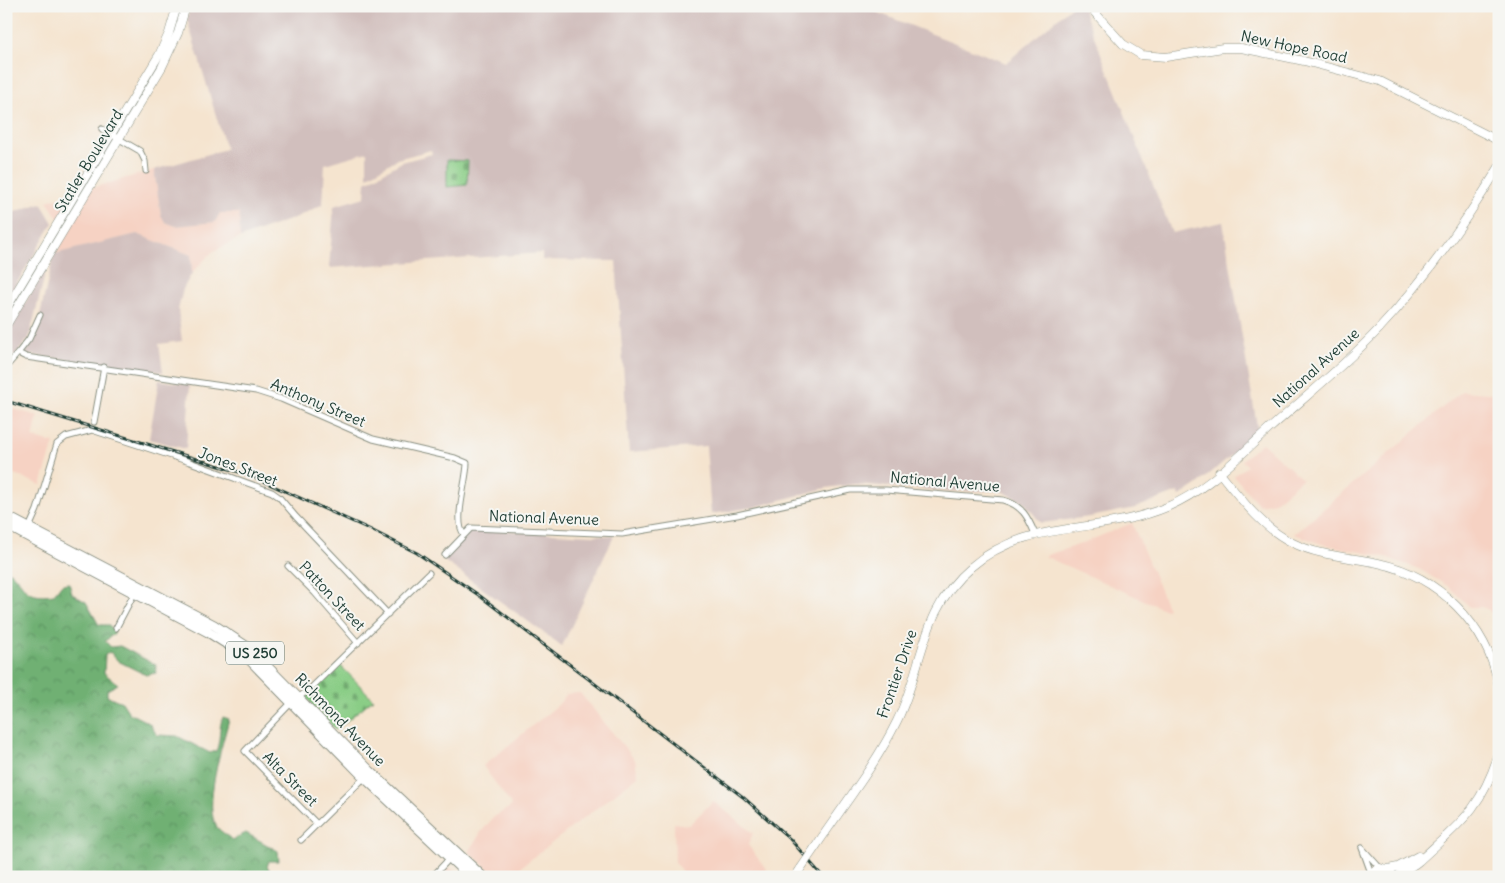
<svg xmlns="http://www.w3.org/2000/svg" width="1505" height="883" font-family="Delius,sans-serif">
<defs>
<pattern id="forest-crowns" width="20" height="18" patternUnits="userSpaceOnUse" patternTransform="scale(1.25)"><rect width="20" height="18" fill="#6fb073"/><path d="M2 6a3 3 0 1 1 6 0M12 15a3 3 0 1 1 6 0" fill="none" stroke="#5b905f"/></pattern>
<pattern id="cemetery-stones" width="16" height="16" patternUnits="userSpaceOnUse" patternTransform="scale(1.25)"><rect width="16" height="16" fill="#8acd86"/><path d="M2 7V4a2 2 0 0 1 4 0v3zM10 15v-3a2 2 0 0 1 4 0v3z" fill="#70a86e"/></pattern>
</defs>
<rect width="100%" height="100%" fill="#f6f6f2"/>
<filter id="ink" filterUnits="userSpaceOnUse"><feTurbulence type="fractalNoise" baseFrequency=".02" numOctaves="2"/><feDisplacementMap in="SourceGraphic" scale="10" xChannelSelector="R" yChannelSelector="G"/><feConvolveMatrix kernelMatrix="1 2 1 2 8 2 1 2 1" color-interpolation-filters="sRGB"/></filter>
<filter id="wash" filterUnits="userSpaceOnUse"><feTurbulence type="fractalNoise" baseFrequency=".0096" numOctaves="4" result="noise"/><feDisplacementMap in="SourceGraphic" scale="20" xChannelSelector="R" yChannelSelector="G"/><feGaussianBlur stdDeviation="1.12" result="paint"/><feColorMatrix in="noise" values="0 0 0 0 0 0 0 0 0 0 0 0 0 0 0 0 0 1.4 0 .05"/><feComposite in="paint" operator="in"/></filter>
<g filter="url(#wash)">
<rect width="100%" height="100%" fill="#f5e4cf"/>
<path fill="#f6d2c3" d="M 154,170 L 161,215 L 165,222 L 176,226 L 215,222 L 220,213 L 240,213 L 240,238 L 212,252 L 192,273 L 191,255 L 137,234 L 54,254 L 67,232 L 47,201 Z
M 1462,391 L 1499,394 L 1499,633 L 1493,625 L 1493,616 L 1489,610 L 1482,607 L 1470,607 L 1449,587 L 1419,569 L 1386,557 L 1322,544 L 1294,534 Z
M 6,407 L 38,416 L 33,438 L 54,443 L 41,485 L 6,471 Z
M 1262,443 L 1302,479 L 1275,502 L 1259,505 L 1234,476 L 1247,466 L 1242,460 Z
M 1132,523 L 1168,609 L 1166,610 L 1044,556 L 1081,544 Z
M 580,693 L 635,760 L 638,776 L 508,877 L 497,877 L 469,852 L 481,832 L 494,817 L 512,806 L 483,766 L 558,705 L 567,694 Z
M 713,801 L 753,833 L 748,845 L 772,877 L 684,875 L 675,862 L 674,823 L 689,825 Z
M 449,867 L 460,877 L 439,877 Z"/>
<path fill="#d1bfbd" d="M 190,6 L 861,6 L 1006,63 L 1072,6 L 1082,6 L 1172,233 L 1223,222 L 1258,432 L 1198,484 L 1180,496 L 1178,492 L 1135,508 L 1090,517 L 1041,523 L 1023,501 L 1001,491 L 947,491 L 856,484 L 826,488 L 754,507 L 711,514 L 706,446 L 629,452 L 616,261 L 542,260 L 542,253 L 329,268 L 334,206 L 365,197 L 366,182 L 402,162 L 432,154 L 431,150 L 397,159 L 367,177 L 367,152 L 325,164 L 323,204 L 297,217 L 240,238 L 239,213 L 220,213 L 215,222 L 176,226 L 165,222 L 161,215 L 154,170 L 226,149 L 187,19 Z
M 41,203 L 53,223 L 6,301 L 6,215 Z
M 137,234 L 191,255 L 192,273 L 183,289 L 178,310 L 182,341 L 159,344 L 163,372 L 24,354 L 34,341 L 54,254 Z
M 47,266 L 29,338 L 6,366 L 6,335 Z
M 159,380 L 190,385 L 186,449 L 149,439 Z
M 471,529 L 614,536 L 562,646 L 443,560 Z"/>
<path fill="url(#forest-crowns)" stroke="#477654" d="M 6,570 C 27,580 18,599 54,594 L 62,584 L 69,583 L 72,594 L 86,602 L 99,625 L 109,625 L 115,633 L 105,641 L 111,647 L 120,646 L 156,665 L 156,673 L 146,675 L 118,661 L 110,652 L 105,655 L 104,673 L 118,684 L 107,690 L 107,696 L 122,702 L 129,713 L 149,723 L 157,735 L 177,736 L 210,753 L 216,751 C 221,741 218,728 223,717 L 229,719 C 223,743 202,807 217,827 C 221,832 228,836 232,840 L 246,833 L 278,851 L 279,861 L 269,861 L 267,867 L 276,877 L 6,877 Z"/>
<path fill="url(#cemetery-stones)" stroke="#54855d" d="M 447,160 L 468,161 L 467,185 L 447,187 Z
M 339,664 L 373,699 L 336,730 L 306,698 Z"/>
</g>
<g filter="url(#ink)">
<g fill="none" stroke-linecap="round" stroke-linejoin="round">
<g stroke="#8a9082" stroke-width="7">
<path id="street" d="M 102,129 L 140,151 L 145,161 L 146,171
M 18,353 L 29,339 L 40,315
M 6,367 L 18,353 L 26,357 L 256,391 L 281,399 L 373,439 L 455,458 L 467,463 C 467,480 453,523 464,534
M 94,422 L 104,367
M 28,530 L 37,510 L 57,444 L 66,437 L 92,430 L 190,462 L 272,492 L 279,497 L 296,517 L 388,614
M 445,555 L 471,528 L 622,534 L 737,515 L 850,490 L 886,490 L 1003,500 C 1022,505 1028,517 1035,534
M 288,566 L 315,593 L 358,643
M 116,628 L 135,592
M 317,824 L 245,751 L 292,702 L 310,689 L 429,573
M 301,840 L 365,777
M 1362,848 L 1380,868
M 1362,848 L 1371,873
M 432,877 L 451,857"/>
</g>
<g stroke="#8a9082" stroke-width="9">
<path id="secondary" d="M 1089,6 L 1123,44 L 1141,55 L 1166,57 L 1223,48 L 1241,48 L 1304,61 L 1380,81 L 1499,141
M 6,309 L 159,55 L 169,33 L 177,6
M 6,326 L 162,67 L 178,33 L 186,6
M 1219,472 C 1240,498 1262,528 1293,543 C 1319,556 1350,557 1378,563 C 1439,576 1487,625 1499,686
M 814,849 C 842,807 875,766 897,721 C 924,666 920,610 971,567 C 1027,518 1101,535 1167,507 C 1206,491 1238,457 1268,430 C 1305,397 1344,366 1378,330 C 1425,280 1463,226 1499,167
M 1388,869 L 1398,867 L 1418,856
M 795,877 L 801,868
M 1369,877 L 1372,872 L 1380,868 L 1391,872
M 1397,877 C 1404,870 1412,867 1419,861 C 1460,823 1481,810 1499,753"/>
</g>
<g stroke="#8a9082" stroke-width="11">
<path id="primary" d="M 6,516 L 214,625 L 249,648 L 370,771 L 483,877
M 6,525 L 208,632 L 246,656 L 364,777 L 470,877"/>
</g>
<use href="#street" stroke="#fff" stroke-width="5"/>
<use href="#secondary" stroke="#fff" stroke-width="8"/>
<use href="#primary" stroke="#fff" stroke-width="9"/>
<g stroke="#1f3d34" stroke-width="3">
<path id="rail" d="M 6,401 L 249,475 L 369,529 L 417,553 L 480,596 L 743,797 L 790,839 L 823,877"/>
</g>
<use href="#rail" stroke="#f6f6f2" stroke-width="1" stroke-dasharray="4" stroke-linecap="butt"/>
<g stroke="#8a9082" stroke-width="9" stroke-linecap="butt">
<path id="secondary-bridge" d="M 801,868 L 814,849"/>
</g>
<use href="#secondary-bridge" stroke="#fff" stroke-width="8"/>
</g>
</g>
<g text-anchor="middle" stroke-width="4" stroke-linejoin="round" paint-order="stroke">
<rect fill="#f6f6f2" stroke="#60746d" stroke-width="1" x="226" y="641.5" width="58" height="23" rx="4"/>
<g font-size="14" font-weight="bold" fill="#1f3d34">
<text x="255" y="658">US 250</text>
</g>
<g font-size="15" fill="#1f3d34" stroke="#f6f6f2">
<text transform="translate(1294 47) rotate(12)" y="5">New Hope Road</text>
<text transform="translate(89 161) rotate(-59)" y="5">Statler Boulevard</text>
<text transform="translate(1316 368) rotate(-42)" y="5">National Avenue</text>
<text transform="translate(318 403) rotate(23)" y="5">Anthony Street</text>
<text transform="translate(238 467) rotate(21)" y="5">Jones Street</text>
<text transform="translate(945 482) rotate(5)" y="5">National Avenue</text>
<text transform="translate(544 518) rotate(2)" y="5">National Avenue</text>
<text transform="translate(332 596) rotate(47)" y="5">Patton Street</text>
<text transform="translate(897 674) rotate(-71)" y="5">Frontier Drive</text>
<text transform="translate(340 720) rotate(46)" y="5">Richmond Avenue</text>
<text transform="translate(290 779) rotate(45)" y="5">Alta Street</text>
</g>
</g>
<rect width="1505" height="883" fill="none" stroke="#f6f6f2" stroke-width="25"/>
</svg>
